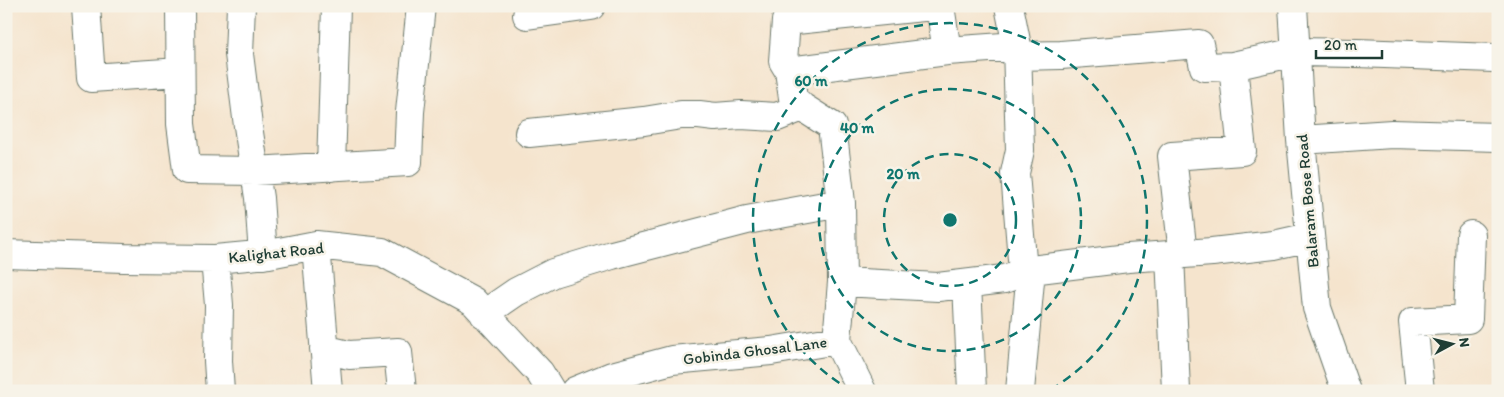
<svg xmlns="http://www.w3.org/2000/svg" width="1504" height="397" font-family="Itim,sans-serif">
<rect width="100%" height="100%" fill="#f7f3e8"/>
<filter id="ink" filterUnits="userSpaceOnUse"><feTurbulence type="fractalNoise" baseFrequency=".02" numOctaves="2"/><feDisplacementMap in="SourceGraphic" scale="10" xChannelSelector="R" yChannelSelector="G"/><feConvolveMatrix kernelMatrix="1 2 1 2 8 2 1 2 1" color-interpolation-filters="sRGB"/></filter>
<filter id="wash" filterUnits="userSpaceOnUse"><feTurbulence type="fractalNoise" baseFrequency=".0096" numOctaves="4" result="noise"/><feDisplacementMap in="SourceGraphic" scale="20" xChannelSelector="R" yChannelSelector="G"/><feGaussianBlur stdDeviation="1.12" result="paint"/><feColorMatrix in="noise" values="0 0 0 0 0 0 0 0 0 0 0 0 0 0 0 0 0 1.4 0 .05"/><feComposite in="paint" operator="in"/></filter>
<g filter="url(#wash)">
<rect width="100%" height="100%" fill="#f5e4cd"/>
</g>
<g filter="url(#ink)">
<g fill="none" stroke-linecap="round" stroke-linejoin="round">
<g stroke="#6a776a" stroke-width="30">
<path id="minor" d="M 86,6 L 91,78 L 180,72
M 180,6 L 181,124 L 187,170 L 255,171 L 408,162 L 410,112 L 421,6
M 241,6 L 239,54 L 248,126 L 259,198 L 263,255
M 940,6 L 947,51
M 1009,6 L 1017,46
M 1293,6 L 1301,140 L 1317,308 L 1346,391
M 527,15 L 591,6
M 1017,56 L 1061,55 L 1199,44 L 1204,67 L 1233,66 L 1296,52 L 1357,53 L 1494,58
M 789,71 L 783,61 L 786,21 L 933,6
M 529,133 L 644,121 L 681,115 L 699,115 L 715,117 L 741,115 L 777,117 L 802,107
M 1301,140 L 1392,134 L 1498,137
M 331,167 L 336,6
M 316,245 L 328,391
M 6,254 L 124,258 L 215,259 L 269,254 L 316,245 L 382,252 L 473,301 L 540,373 L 551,391
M 1183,254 L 1172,156 L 1242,151 L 1233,66
M 1170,255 L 1176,391
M 215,259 L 219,305 L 218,361 L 220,391
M 842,282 L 841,203 L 832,126 L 802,107 L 793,98 L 789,71 L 947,51 L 1017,46 L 1020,150 L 1015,173 L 1023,272
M 967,284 L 972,391
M 484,314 L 516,292 L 553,273 L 612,255 L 747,220 L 841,203
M 837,340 L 862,391
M 324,349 L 349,355 L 398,352 L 402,391
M 575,391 L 612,376 L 672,360 L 771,351 L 837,340 L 842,282 L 938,287 L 1004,279 L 1031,270 L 1128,258 L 1212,252 L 1274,245 L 1310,237
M 1020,391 L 1031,270
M 1420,391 L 1413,322 L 1468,319 L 1471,235"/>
</g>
<use href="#minor" stroke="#fff" stroke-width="28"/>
</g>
</g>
<g fill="none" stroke="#0f766e" stroke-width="2.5" stroke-dasharray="9 6">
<circle cx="950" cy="220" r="66"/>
<circle cx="950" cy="220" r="131"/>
<path d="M852 391A197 197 0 1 1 1048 391"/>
</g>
<g text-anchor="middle" stroke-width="5" stroke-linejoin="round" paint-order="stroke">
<g font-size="16" fill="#1f3d34" stroke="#f7f3e8">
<text transform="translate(1307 201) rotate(-95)" y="6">Balaram Bose Road</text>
<text transform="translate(276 252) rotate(-6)" y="6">Kalighat Road</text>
<text transform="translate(755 350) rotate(-7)" y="6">Gobinda Ghosal Lane</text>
</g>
</g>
<circle cx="950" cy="220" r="8" fill="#0f766e" stroke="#f7f3e8" stroke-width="2.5"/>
<g font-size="15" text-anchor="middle" font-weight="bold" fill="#0f766e" stroke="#f7f3e8" stroke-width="5" stroke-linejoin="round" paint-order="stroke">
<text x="811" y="86">60 m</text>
<text x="857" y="133">40 m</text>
<text x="903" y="179">20 m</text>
</g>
<rect width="1504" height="397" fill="none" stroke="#f7f3e8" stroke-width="25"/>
<g transform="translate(1452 344) rotate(83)" stroke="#f7f3e8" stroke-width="4" paint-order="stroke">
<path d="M0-4L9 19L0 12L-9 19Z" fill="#1f3d34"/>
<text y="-8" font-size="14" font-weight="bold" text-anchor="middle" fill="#1f3d34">N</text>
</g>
<path d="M1316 50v8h66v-8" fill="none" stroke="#1f3d34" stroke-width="2.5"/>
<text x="1324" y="50" font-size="15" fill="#1f3d34" stroke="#f7f3e8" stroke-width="4" paint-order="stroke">20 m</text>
</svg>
